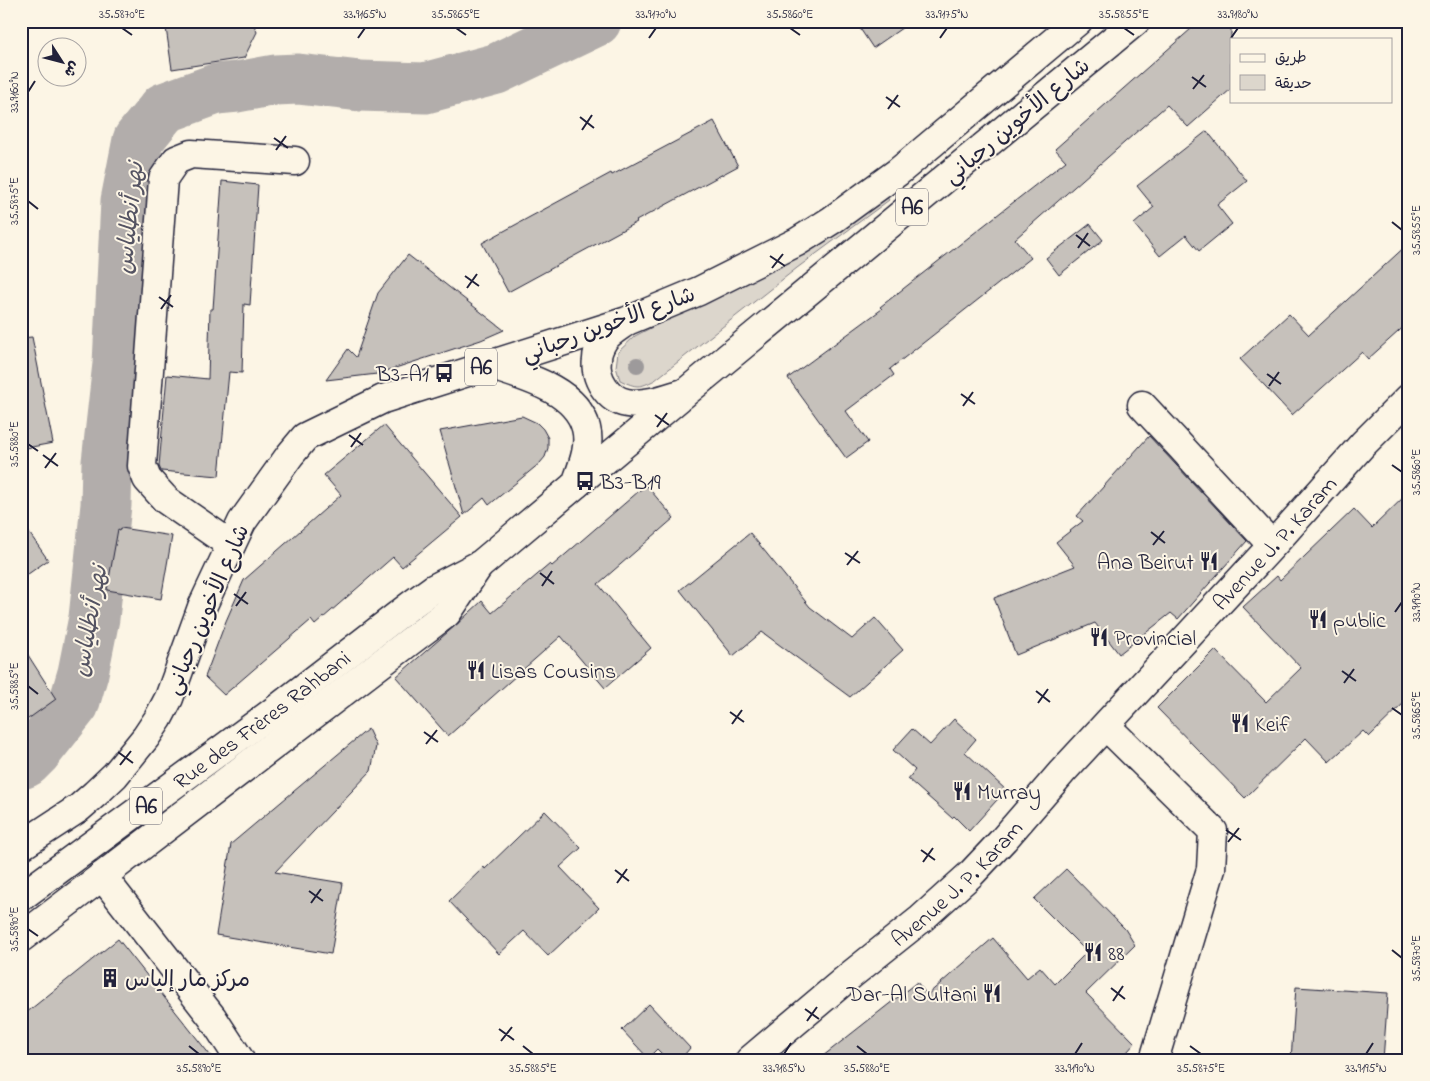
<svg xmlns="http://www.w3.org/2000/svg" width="1430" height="1081" font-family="'Indie Flower','Playpen Sans Arabic',sans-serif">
<rect width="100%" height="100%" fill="#fcf5e5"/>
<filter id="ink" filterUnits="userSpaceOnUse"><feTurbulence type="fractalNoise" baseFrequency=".02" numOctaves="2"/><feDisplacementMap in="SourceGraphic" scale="10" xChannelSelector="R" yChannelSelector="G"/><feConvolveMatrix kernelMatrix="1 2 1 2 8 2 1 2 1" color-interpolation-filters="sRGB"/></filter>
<g filter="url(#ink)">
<path fill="#dcd6cc" stroke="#7f7c84" d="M 884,193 L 889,200 L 797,268 L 655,380 C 639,388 637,388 620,380 L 616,367 L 618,352 L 635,336 L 689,308 Z"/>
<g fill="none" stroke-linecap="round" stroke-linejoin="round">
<path stroke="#b2adab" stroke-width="51" d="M 21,764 L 26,762 L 36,752 L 74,704 L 83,673 L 94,618 L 106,505 L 107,462 L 118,364 L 126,201 L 138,140 L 164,108 L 216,89 L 237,87 L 275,80 L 298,79 L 360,86 L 425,88 L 496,69 L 596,21"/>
</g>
<path fill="#c6c1bb" stroke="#22223b" d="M 165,21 L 252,21 L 257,32 L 244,58 L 172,69 Z
M 855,21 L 912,21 L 873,48 Z
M 1200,21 L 1231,21 L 1231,89 L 1188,127 L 1167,105 L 1015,239 L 1031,258 L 890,369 L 894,375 L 846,411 L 868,442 L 846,458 L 788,378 L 882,309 L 880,307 L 1066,161 L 1055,149 Z
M 714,121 L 738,166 L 636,221 L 637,222 L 508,292 L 482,243 L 611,173 L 612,175 Z
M 1207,131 L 1247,181 L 1217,205 L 1232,224 L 1199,251 L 1186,235 L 1160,256 L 1134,224 L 1154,207 L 1137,186 Z
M 222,181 L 258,185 L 250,305 L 244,304 L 242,373 L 229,372 L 219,476 L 161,471 L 159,466 L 167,375 L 208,379 L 210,309 L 213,309 Z
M 1090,224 L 1103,240 L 1059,275 L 1046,258 Z
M 1409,243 L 1409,322 L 1368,359 L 1362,352 L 1292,415 L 1240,359 L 1289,314 L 1309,335 Z
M 408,255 L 504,330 L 481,340 L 377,374 L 326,380 L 348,349 L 356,357 L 378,293 Z
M 32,337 L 53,443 L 21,449 L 21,338 Z
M 522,416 L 537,423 L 543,429 L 548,438 L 548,448 L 545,457 L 540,463 L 489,505 L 484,498 L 464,515 L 440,431 Z
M 384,425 L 462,517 L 402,567 L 393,557 L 315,625 L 311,620 L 224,695 L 205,677 L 226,621 L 244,580 L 341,495 L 324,475 Z
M 1149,436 L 1247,541 L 1178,619 L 1171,613 L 1119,654 L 1095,623 L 1016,655 L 994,598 L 1075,566 L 1056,542 L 1083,521 L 1077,516 Z
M 646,485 L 674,518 L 598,584 L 651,648 L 605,688 L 561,636 L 448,736 L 396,677 L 456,625 L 482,601 L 492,613 L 550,564 L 552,566 Z
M 1409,492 L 1409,698 L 1369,737 L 1363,731 L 1329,762 L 1306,738 L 1245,798 L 1157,708 L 1215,650 L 1266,702 L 1301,668 L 1243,607 L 1277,576 L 1280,580 L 1354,509 L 1372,528 Z
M 21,521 L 48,560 L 21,579 Z
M 121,528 L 172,536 L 161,599 L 107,590 L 118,529 L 120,530 Z
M 750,533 L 810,607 L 852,639 L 875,618 L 903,650 L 850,697 L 762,632 L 733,656 L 680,590 Z
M 21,644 L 56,699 L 21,724 Z
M 954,719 L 976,739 L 965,752 L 1006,790 L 969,831 L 954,816 L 952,818 L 908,779 L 915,770 L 893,750 L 912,729 L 930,745 Z
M 368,729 L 376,746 L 371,771 L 275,872 L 343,883 L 331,954 L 216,935 L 231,844 Z
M 545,811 L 581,848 L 560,867 L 599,908 L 548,956 L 524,931 L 499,954 L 449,901 L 484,867 L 485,869 Z
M 1066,869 L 1125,929 L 1135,945 L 1086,993 L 1135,1043 L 1120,1060 L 818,1060 L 917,982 L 927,995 L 993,938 L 1027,978 L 1040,967 L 1055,984 L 1087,952 L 1034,899 Z
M 118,939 L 214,1060 L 21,1060 L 21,1017 Z
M 1296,987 L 1388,993 L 1383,1060 L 1291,1060 Z
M 649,1004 L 690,1048 L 680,1060 L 668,1060 L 657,1049 L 648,1058 L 622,1030 Z"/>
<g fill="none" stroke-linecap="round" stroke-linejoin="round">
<g stroke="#22223b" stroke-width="31">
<g id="minor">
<path d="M 1142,405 L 1272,545"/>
<path d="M 231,545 L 166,500 L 147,479 L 142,466 L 163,179 L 176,160 L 191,154 L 295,161"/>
<path d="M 1106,726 L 1213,831 L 1211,869 L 1154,1060"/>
<path d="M 102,876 L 212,1017 L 240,1060"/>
<path id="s1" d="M 750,1060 L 852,974 L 921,919 L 971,874 L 1004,839 L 1062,772 L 1281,536 L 1363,444 L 1409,398"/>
</g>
</g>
<g stroke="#22223b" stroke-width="31">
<g id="highway">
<path d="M 624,323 C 617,328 607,334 603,341 C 600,346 597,353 597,359 C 594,378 608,400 627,403 C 645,406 664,399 680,394"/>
<path d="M 489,365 C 522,376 576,389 586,428 C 591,447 582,467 576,484"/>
<path d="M 21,846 L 79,808 L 95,794 L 115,775 L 146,737 L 158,719 L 169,698 L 202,607 L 242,522 L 290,455 L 305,437 L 383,399 L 627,321 L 699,291 L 797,242 L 832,220 L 898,172 L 1078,21"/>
<path id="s2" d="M 21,897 L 270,714 L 411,605 L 433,589 L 481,564 L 686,392 L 1136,21"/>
<path d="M 21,938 L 447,613 L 478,567"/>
</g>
</g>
<use href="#minor" stroke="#fcf5e5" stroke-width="28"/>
<use href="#highway" stroke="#fcf5e5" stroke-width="28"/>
</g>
<circle fill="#9d9a9b" cx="637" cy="365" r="8"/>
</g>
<path fill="none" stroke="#22223b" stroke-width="2" d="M 122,28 L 132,35M 456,28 L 466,35M 790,28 L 800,35M 1124,28 L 1134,35M 358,38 L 365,28M 649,38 L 656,28M 940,38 L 947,28M 1231,38 L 1238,28M 1192,77 L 1206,87M 1193,89 L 1204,75M 28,92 L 35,81M 886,97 L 900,107M 888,109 L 898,95M 580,117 L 594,128M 582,130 L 592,115M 274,138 L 288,148M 276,150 L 286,136M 28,201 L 38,209M 1392,222 L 1402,230M 1076,235 L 1090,246M 1078,248 L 1088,233M 770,256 L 785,266M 772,268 L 783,254M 465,276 L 479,286M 467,288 L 477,274M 159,297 L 173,307M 161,309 L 171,295M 1267,374 L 1281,384M 1269,386 L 1279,372M 961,394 L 975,404M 963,406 L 973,392M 655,415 L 669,425M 657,427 L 667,413M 349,435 L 363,445M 28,444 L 38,451M 351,447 L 361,433M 43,455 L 58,466M 1392,465 L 1402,472M 45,468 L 56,453M 1151,532 L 1165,543M 1153,545 L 1164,531M 845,553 L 860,563M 847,565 L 858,551M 540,573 L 554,584M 542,586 L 552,571M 234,594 L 248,604M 236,606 L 246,592M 1395,612 L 1402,602M 1342,671 L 1356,681M 1344,683 L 1354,669M 28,686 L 38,694M 1036,691 L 1050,702M 1038,703 L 1048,689M 1392,708 L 1402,715M 730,712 L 744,722M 732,724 L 742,710M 424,732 L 438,742M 426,744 L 437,730M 118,752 L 133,763M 120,765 L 131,751M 1226,830 L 1241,840M 1228,842 L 1239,828M 921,850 L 935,860M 923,862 L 933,848M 615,870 L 629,881M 617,883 L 627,869M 309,891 L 323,901M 311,903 L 321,889M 28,929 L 38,936M 1392,950 L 1402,958M 1111,988 L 1125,999M 1113,1001 L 1123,986M 805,1009 L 819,1019M 807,1021 L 817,1007M 499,1029 L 514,1040M 501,1041 L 512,1027M 189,1046 L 199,1054M 523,1046 L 533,1054M 857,1046 L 867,1054M 1190,1046 L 1201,1054M 784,1054 L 791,1043M 1075,1054 L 1082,1043M 1366,1054 L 1373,1043"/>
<defs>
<g id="bus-bare" transform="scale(1.5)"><path d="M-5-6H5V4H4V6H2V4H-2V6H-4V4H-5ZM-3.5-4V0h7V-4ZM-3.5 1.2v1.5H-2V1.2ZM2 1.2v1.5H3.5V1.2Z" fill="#22223b" stroke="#fcf5e5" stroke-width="2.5" paint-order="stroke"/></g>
<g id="restaurant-bare" transform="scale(1.5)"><path d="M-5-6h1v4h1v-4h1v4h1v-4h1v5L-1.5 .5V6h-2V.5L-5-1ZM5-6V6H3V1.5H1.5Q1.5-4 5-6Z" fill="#22223b" stroke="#fcf5e5" stroke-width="2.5" paint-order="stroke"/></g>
<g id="building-bare" transform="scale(1.5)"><path d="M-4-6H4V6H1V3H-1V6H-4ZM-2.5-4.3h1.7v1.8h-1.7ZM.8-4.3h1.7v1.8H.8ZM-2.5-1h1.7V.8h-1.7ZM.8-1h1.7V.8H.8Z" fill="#22223b" stroke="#fcf5e5" stroke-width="2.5" paint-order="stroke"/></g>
</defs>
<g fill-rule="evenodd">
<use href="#bus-bare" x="444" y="373"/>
<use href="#bus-bare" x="585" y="481"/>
<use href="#restaurant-bare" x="1209" y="561"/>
<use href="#restaurant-bare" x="1318" y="619"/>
<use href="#restaurant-bare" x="1099" y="637"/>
<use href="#restaurant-bare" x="476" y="670"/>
<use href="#restaurant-bare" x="1240" y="723"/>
<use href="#restaurant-bare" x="962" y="791"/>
<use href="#restaurant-bare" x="1093" y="952"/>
<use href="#building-bare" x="110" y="978"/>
<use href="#restaurant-bare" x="992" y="993"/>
</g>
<g text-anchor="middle" stroke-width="4" stroke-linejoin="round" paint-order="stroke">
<g fill="#fcf5e5" stroke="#63616e" stroke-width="1">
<rect x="896" y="188.5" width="32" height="37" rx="4"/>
<rect x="465" y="348.5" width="32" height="37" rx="4"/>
<rect x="130" y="787.5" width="32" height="37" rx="4"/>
</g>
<g font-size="21" font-weight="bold" fill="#22223b">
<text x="912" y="214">A6</text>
<text x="481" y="374">A6</text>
<text x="146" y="813">A6</text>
</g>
<g font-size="22" fill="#22223b" stroke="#fcf5e5">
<text transform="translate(1016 120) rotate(-40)" y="8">شارع الأخوين رحباني</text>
<text transform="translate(608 323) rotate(-20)" y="8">شارع الأخوين رحباني</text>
<text dy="8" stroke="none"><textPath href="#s1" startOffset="738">Avenue J. P. Karam</textPath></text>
<text transform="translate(206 609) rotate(-67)" y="8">شارع الأخوين رحباني</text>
<text dy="8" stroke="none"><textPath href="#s2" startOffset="299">Rue des Frères Rahbani</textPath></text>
<text dy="8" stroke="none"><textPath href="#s1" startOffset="272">Avenue J. P. Karam</textPath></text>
</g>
<g font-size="22" fill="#22223b" stroke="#fcf5e5" text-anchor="start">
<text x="429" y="381" text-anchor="end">B3-A1</text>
<text x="600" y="489">B3-B19</text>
<text x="1194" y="569" text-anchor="end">Ana Beirut</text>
<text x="1333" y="627">public</text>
<text x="1114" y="645">Provincial</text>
<text x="491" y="678">Lisas Cousins</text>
<text x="1255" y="731">Keif</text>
<text x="977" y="799">Murray</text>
<text x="1108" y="960">88</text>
<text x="125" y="986">مركز مار إلياس</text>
<text x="977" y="1001" text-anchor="end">Dar-Al Sultani</text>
</g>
<g font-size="24" font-style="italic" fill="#545362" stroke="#fcf5e5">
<text transform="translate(129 218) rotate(-84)" y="8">نهر أنطلياس</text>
<text transform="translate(89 621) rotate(-80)" y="8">نهر أنطلياس</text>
</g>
</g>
<rect width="1430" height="1081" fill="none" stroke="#fcf5e5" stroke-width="55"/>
<rect x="1230" y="38" width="162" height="65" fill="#fcf5e5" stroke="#a5a1a1"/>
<rect x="1240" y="54" width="25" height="8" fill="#fcf5e5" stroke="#a5a1a1"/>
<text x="1275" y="62" font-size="15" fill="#22223b">طريق</text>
<rect x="1240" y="75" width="25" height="15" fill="#dcd6cc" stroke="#a5a1a1"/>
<text x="1275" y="88" font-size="15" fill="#22223b">حديقة</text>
<g transform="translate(62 62) rotate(126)"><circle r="24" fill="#fcf5e5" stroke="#a5a1a1"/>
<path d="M0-4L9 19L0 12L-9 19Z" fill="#22223b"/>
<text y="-8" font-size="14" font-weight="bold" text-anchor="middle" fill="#22223b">ش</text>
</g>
<rect x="28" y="28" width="1374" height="1026" fill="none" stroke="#22223b" stroke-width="2"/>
<g font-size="12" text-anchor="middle" fill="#22223b">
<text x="122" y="18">35.5870°E</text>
<text x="365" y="18">33.9165°N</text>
<text x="456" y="18">35.5865°E</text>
<text x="656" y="18">33.9170°N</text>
<text x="790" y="18">35.5860°E</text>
<text x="947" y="18">33.9175°N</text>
<text x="1124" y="18">35.5855°E</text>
<text x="1238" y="18">33.9180°N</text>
<text transform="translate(14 92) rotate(-90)" y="4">33.9160°N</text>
<text transform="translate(14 201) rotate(-90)" y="4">35.5875°E</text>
<text transform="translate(1416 230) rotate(-90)" y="4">35.5855°E</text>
<text transform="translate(14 444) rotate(-90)" y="4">35.5880°E</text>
<text transform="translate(1416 472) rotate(-90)" y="4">35.5860°E</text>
<text transform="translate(1416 602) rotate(-90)" y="4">33.9190°N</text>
<text transform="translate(14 686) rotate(-90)" y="4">35.5885°E</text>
<text transform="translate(1416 715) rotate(-90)" y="4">35.5865°E</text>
<text transform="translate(14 929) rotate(-90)" y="4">35.5890°E</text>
<text transform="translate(1416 958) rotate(-90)" y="4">35.5870°E</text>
<text x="199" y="1072">35.5890°E</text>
<text x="533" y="1072">35.5885°E</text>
<text x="784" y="1072">33.9185°N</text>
<text x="867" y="1072">35.5880°E</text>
<text x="1075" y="1072">33.9190°N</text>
<text x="1201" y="1072">35.5875°E</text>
<text x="1366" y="1072">33.9195°N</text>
</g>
</svg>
